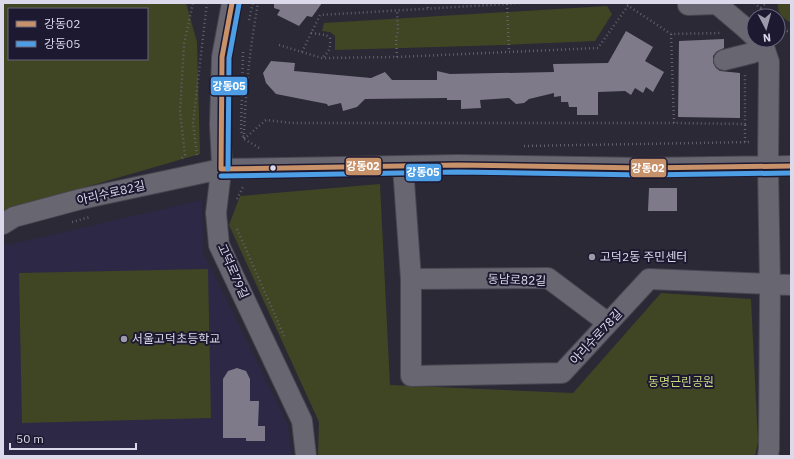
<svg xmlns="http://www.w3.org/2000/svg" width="794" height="459" font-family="'IBM Plex Sans','Noto Sans KR',sans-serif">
<rect width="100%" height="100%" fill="#2a2935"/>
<path fill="#2d2845" d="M 202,200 L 204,254 L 288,425 L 292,456 L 3,456 L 3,246 Z"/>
<path fill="#404623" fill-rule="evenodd" d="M 3,3 L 186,3 L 197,42 L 200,154 L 3,211 ZM 9,9 L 147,9 L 147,59 L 9,59 Z
M 778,3 L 791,3 L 791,23 C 784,19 776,12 778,3 Z
M 607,6 L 612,14 L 595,41 L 504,45 L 335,50 L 335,36 L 330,32 L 322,31 L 324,23 Z
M 380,184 L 390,385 L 573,393 L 661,293 L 751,299 L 758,442 L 755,456 L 318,456 L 319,422 L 229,225 L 240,196 Z
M 208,269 L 211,418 L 22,423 L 19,273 Z"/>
<path fill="#7f7a8a" d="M 274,3 L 322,3 L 312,17 L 307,16 L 299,26 L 277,15 L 280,10 L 274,8 Z
M 626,31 L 653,47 L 645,61 L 664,72 L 653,92 L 646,87 L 643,93 L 635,88 L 631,95 L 625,91 L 598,92 L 598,115 L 577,115 L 577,107 L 569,107 L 568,102 L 561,102 L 561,96 L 554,97 L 554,93 L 529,99 L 524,103 L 516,104 L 509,98 L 480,100 L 481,108 L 461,109 L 461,100 L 447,100 L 447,98 L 365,99 L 357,107 L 343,111 L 341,103 L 328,106 L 327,104 L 276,94 L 266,83 L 263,73 L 271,61 L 295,63 L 294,71 L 371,78 L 385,72 L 392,80 L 437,80 L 437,71 L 450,74 L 554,72 L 553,64 L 608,63 Z
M 724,39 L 724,48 L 716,52 L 713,56 L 713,62 L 716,68 L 720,71 L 740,73 L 740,118 L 678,117 L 679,41 Z
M 649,188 L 677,188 L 677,211 L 648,211 Z
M 237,368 L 246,371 L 250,379 L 250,401 L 259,401 L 258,426 L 265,426 L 265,441 L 246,441 L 246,438 L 223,438 L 223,379 L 228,371 Z"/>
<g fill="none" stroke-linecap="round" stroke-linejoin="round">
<g stroke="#484651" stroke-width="22">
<path id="street" d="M 232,3 L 222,57 L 220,125 L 222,163 L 216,213 L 219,245 L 302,421 L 306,456
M 688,5 L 717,4 L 743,26 L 754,36
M 758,40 L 764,47 L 769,62 L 768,166 L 770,285 L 769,449 L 768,456
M 724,60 L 752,53 L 764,47
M 403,167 L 411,279 L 411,376 L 562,373 L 649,279 L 791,285
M 3,224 L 14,217 L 81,199 L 221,169 L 458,165 L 643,168 L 791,166
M 411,279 L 548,278 L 608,323"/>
</g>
<path stroke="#61606b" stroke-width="2.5" stroke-dasharray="1 3" stroke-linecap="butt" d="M 427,3 L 428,9
M 754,3 L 770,16
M 507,4 L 509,51
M 627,5 L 671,34 L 722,33
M 761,8 L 766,3
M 249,20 L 253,3
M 778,23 L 787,31 L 791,31
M 311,33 L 326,35 L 330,38 C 331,48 329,52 322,58
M 671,34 L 674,123
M 279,45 L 302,52 L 320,15 L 523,3
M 243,52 L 241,131 L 244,139 L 261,149
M 302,52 L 322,58 L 397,57 L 598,48 L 630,3
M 397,57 L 396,38 L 398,31 L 397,10
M 244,138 C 245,93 250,48 258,3
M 244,139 L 266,120 L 292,123 L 674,123 L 745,124 L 745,73
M 745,142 L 745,125
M 524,146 L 751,142
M 197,155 L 193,123 L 207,3
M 182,158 L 185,155 L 180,112 L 184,44 L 193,3
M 237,199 L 243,187
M 72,222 L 90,217
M 237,229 L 285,338"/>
<use href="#street" stroke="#686671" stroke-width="20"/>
<g stroke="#1d1931" stroke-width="8">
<path id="bus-1" d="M 221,169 L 458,165 L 643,168 L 791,166
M 221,169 L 222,57 L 232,3"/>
</g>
<g stroke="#1d1931" stroke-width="8">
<path id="bus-2" d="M 228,169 L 229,58 L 239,4
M 221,176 L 458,172 L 643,175 L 791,173"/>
</g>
<use href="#bus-1" stroke="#c7916a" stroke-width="5"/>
<use href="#bus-2" stroke="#4d9ee5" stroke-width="5"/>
</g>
<circle fill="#dbd9ea" stroke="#1d1931" stroke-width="1.5" cx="273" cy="168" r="3.5"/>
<g fill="#9d9bab" stroke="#1d1931" stroke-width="1.5">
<circle cx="592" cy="257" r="4"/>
<circle cx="124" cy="339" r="4"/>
</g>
<g text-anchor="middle" stroke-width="4" stroke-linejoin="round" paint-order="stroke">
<g font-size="12" fill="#dbd9ea" stroke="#1d1931">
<text transform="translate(111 193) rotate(-13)" y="4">아리수로82길</text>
<text transform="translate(233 271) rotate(66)" y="4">고덕로79길</text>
<text transform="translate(517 280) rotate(2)" y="4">동남로82길</text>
<text transform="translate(596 337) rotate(-47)" y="4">아리수로78길</text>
</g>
<g font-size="12" fill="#dbd9ea" stroke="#1d1931" text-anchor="start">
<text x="600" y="261">고덕2동 주민센터</text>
<text x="132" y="343">서울고덕초등학교</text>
</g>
<g font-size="12" fill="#c6d57e" stroke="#1d1931">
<text x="681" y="386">동명근린공원</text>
</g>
</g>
<g stroke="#1d1931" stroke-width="1.5">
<rect x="210" y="76" width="38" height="20" rx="4" fill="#4d9ee5"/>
<rect x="345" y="157" width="37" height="19" rx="4" fill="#c7916a"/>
<rect x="630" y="158" width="37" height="20" rx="4" fill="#c7916a"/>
<rect x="405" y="163" width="37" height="19" rx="4" fill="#4d9ee5"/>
</g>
<g font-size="11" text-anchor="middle" font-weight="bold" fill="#fff">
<text x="229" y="90">강동05</text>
<text x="363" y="170">강동02</text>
<text x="648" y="172">강동02</text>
<text x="423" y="176">강동05</text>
</g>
<rect width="794" height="459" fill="none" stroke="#dbd9ea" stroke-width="8"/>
<rect x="8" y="8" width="140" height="52" fill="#1d1931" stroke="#69667b"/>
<rect x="16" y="21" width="20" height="6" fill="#c7916a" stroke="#69667b"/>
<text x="44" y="28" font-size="12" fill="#dbd9ea">강동02</text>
<rect x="16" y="41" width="20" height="6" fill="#4d9ee5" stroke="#69667b"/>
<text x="44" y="48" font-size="12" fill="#dbd9ea">강동05</text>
<g transform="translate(766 28) rotate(174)"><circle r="19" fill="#1d1931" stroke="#69667b"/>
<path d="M0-3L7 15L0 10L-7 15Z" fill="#9d9bab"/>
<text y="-6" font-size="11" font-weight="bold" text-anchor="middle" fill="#dbd9ea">N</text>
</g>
<path d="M10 443v6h126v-6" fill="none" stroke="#dbd9ea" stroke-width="2"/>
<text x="16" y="443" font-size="12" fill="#dbd9ea" stroke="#1d1931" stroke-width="3" paint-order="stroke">50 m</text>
</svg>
